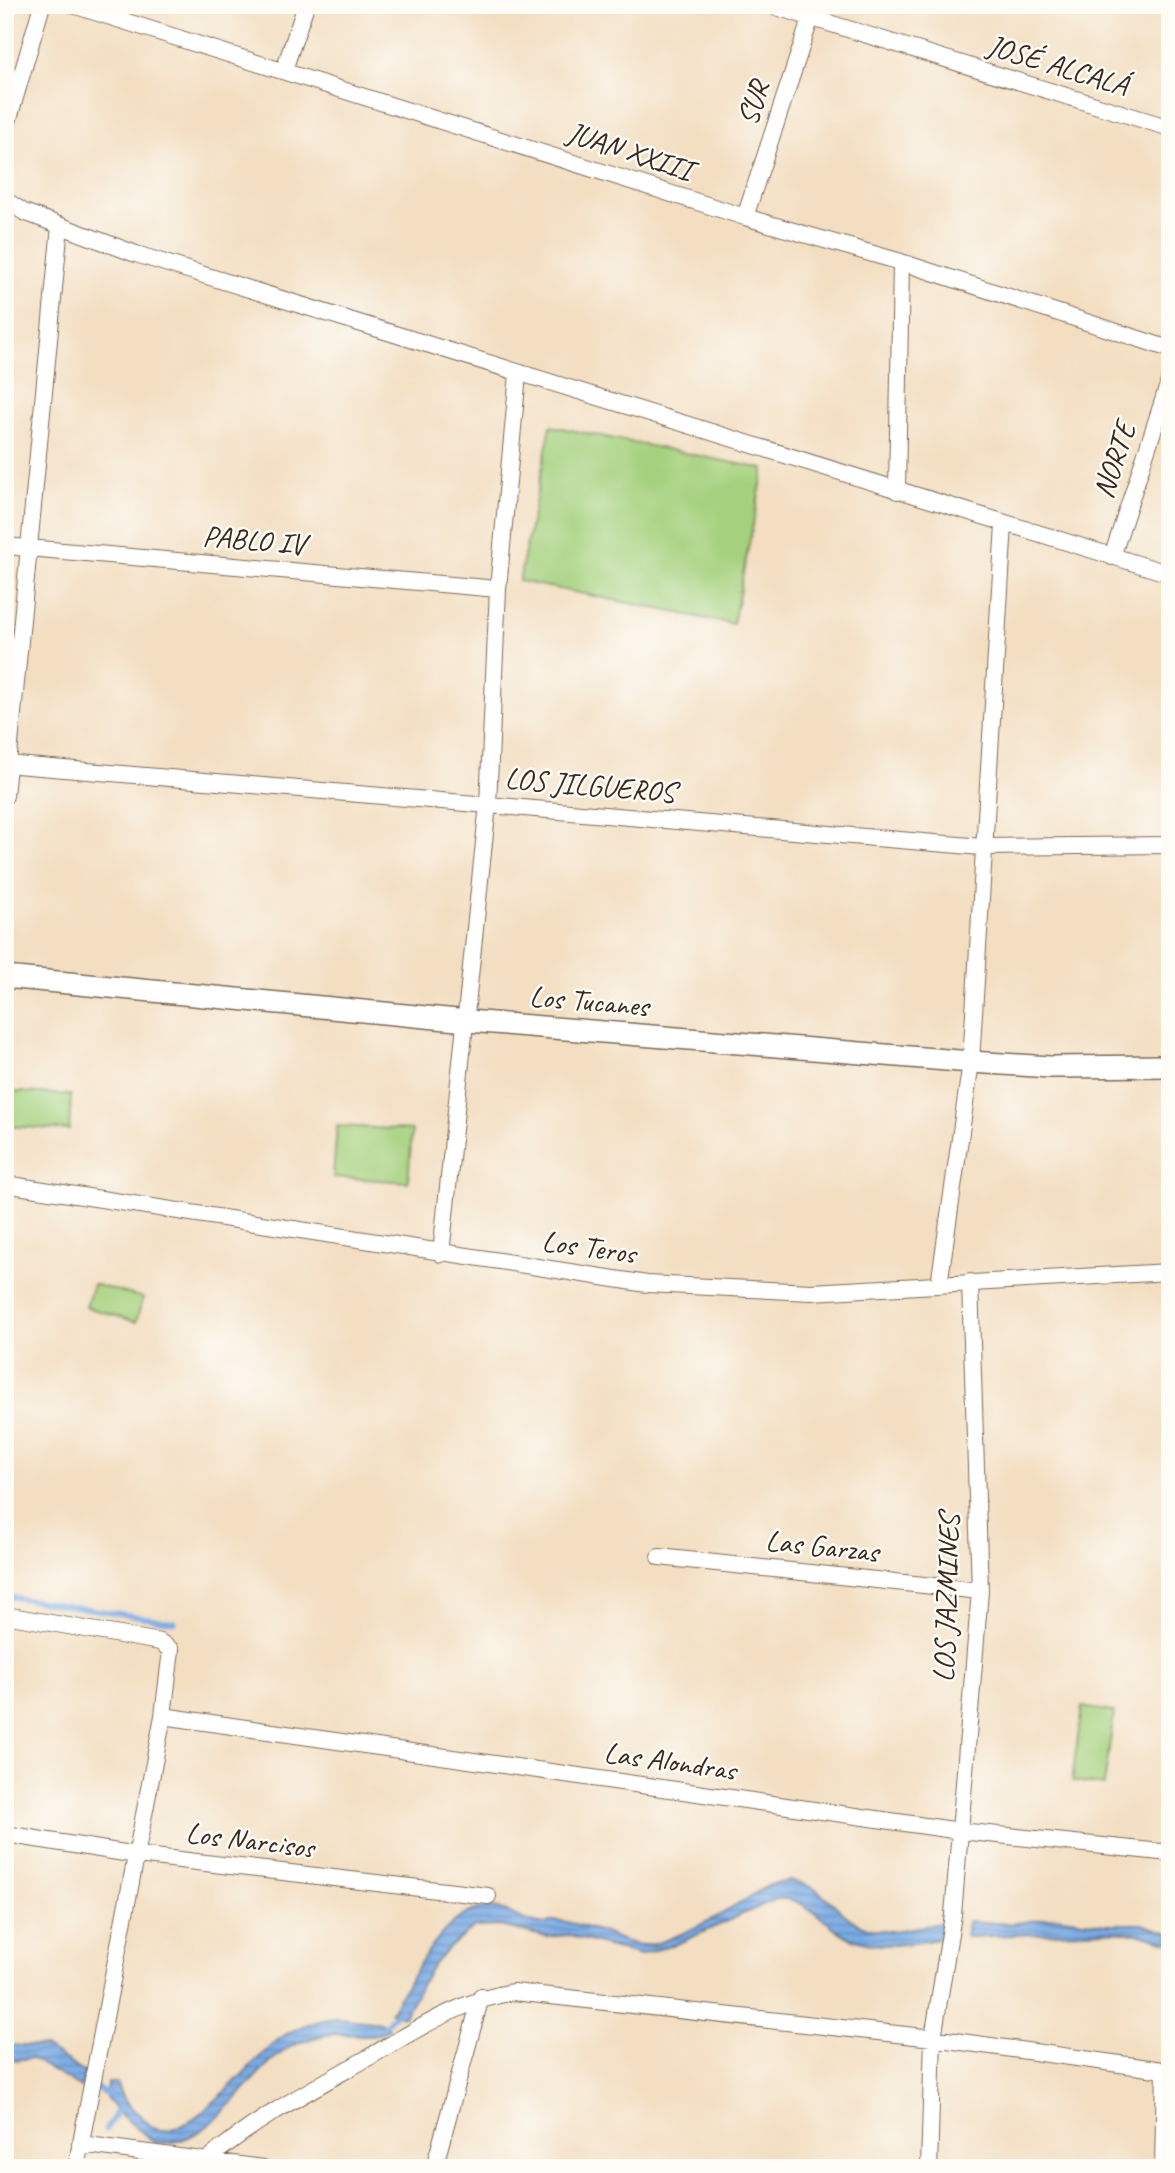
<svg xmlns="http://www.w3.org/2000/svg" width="1175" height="2173" font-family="Caveat,sans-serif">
<defs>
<pattern id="water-rules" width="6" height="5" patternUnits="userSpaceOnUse" patternTransform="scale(1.75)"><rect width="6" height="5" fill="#7aabe5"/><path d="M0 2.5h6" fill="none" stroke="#658bb9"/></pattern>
</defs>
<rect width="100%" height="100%" fill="#fdfcf7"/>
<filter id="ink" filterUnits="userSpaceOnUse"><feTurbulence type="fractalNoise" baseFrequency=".0143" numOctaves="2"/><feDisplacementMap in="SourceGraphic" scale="14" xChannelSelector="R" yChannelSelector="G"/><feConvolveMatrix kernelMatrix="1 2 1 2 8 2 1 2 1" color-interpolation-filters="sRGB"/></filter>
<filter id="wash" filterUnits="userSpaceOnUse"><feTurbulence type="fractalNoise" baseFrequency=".00686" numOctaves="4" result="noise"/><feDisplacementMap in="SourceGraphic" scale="28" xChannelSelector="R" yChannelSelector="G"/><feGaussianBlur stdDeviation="1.57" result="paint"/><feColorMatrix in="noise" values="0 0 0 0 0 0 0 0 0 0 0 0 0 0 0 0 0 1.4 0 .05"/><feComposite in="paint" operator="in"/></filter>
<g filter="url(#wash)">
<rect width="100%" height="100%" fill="#f3dec1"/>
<path fill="#a5d17e" stroke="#707e4e" stroke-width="2" d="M 551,426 L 764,469 L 733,624 L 519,581 Z
M 5,1091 L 71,1095 L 69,1130 L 5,1126 Z
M 337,1126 L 412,1130 L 408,1182 L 333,1177 Z
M 93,1284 L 143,1298 L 136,1322 L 86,1307 Z
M 1082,1707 L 1114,1712 L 1104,1785 L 1072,1781 Z"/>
<path fill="url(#water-rules)" stroke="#5a6a82" stroke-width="2" d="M 791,1881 C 828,1886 836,1916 865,1927 C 889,1937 918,1925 942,1923 L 939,1939 C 916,1943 885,1948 862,1942 C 828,1934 811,1895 776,1899 L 679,1943 L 640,1955 L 567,1935 L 547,1937 L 500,1926 L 474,1927 L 444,1952 L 428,1972 L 404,2016 L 390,2012 C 413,1978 445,1903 494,1908 C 509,1910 523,1922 539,1924 C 545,1925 549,1922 555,1921 C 566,1920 580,1926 591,1929 C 610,1933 627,1946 647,1945 C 669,1943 719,1916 739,1904 C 762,1890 762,1884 791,1881 Z
M 1056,1917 L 1105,1924 L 1142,1924 L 1170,1933 L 1170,1943 L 1138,1933 L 1105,1931 L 966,1937 L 968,1921 L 1011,1924 Z
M 338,2018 L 381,2023 L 389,2028 C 376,2040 355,2033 338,2034 C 324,2034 299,2041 287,2049 C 242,2078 217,2146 155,2143 L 121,2115 L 106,2098 L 107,2083 L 117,2083 C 121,2100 129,2107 142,2117 C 146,2120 149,2126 154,2128 C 189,2146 256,2053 282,2037 C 298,2026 318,2020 338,2018 Z
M 6,2045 L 45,2047 L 86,2074 L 81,2088 L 31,2058 L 5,2061 Z"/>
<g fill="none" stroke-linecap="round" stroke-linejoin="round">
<path stroke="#7aabe5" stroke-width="5" d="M 5,1596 L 175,1622
M 382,2029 L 399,2010
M 94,2086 L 111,2098
M 106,2130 L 120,2106"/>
</g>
</g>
<g filter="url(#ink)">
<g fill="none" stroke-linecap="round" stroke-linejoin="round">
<g stroke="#7b6957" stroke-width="18">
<path id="street" d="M 73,5 L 745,217 L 901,262 L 1170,349
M 770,5 L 1170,128
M 284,70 L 306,5
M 5,132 L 42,5
M 5,200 L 24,212 L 136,254 L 1170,574
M 745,217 L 815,5
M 897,491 L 901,262
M 5,546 L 498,589
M 1112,557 L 1170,379
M 5,764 L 982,847 L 1170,845
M 5,796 L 60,226
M 5,1184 L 647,1284 L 811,1292 L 1170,1272
M 441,1254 L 488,804 L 498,589 L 518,374
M 939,1285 L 971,1062 L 1004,524
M 659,1557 L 980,1591
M 5,1615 L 160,1642 L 171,1650 L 163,1716 L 76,2168
M 163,1716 L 960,1831 L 1170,1853
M 5,1834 L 137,1855 L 488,1896
M 80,2144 L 263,2168
M 206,2161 C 254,2120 309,2091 364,2060 C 413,2032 457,2001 514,1992 L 933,2038 L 1170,2071
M 434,2168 L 481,1997
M 929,2168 L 933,2038 L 953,1915 L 980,1591 L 970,1282
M 1163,2168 L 1165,2070"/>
</g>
<g stroke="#7b6957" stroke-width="24">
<path id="secondary" d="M 5,977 L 468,1021 L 971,1062 L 1050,1067 L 1170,1066"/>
</g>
<use href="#street" stroke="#fff" stroke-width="16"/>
<use href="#secondary" stroke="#fff" stroke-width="21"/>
</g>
</g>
<g text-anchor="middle" stroke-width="5" stroke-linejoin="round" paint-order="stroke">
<g font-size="30" fill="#3b2a1e" stroke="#fdfcf7">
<text transform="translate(1058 65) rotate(17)" y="10">JOSÉ ALCALÁ</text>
<text transform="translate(753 103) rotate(-72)" y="10">SUR</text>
<text transform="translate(630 151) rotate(18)" y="10">JUAN XXIII</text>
<text transform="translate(1114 460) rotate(-72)" y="10">NORTE</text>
<text transform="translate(254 540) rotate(5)" y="10">PABLO IV</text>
<text transform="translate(590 785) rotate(5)" y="10">LOS JILGUEROS</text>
<text transform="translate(589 1001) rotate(5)" y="10">Los Tucanes</text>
<text transform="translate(589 1247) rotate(8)" y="10">Los Teros</text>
<text transform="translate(822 1546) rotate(6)" y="10">Las Garzas</text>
<text transform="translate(946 1598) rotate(-88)" y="10">LOS JAZMINES</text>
<text transform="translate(670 1761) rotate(8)" y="10">Las Alondras</text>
<text transform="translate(250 1840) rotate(7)" y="10">Los Narcisos</text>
</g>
</g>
<rect width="1175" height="2173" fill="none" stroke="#fdfcf7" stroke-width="28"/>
</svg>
